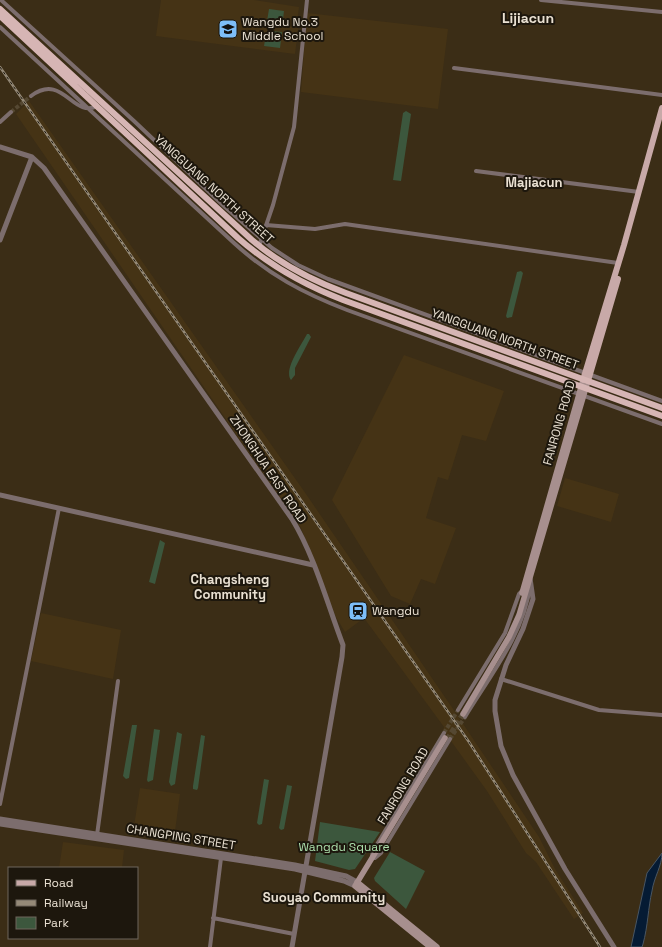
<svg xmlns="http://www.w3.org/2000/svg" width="662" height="947" font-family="'Space Grotesk',sans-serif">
<rect width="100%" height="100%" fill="#3b2d16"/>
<path fill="#453315" d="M 161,0 L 254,0 L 299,7 L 297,22 L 299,23 L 295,54 L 156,36 Z
M 307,13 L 448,29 L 438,109 L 301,92 Z
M 29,101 L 306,494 L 451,706 L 539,837 L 555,869 L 583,913 L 574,919 L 536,862 L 526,853 L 487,791 L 443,730 L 444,727 L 364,618 L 345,632 L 336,617 L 301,528 L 16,114 Z
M 404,355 L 504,391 L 486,441 L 462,435 L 448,480 L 438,477 L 426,518 L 456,528 L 435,584 L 421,579 L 410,604 L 391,596 L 332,500 Z
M 565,478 L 619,494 L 611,522 L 557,506 Z
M 41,613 L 121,630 L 113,679 L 31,661 Z
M 140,788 L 180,794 L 175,831 L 134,826 Z
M 63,842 L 124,850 L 122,868 L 59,868 Z"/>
<path fill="#3c573d" d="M 269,9 L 284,11 L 282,27 L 270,25 L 267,21 Z
M 270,31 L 282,32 L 280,48 L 264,46 L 266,34 Z
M 406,111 L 411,114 L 401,181 L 393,180 L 403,113 Z
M 521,271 L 523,273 L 512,317 L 507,318 L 506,316 L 517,272 Z
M 307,334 L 309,334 L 311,337 L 295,368 L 295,375 L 291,380 C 283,370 302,344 307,334 Z
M 160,540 L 165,543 L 155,584 L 149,582 Z
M 132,725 L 137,725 L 129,778 L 126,779 L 123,776 Z
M 154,729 L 160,730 L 153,780 L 148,782 L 147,780 Z
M 177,732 L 182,734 L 175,784 L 171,786 L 169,782 Z
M 201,735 L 205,736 L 198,788 L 197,790 L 193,789 L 193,786 Z
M 264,779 L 269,780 L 262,824 L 259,825 L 257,823 Z
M 287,785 L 292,786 L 284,829 L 281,830 L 279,828 Z
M 320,822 L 380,832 L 355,869 L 349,870 L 315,861 Z
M 390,852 L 425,871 L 406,909 L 375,881 L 374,878 Z"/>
<path fill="#051b34" stroke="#495663" d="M 662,853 C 662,866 654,877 652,891 C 648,908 648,926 643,944 L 642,947 L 631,947 L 647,873 Z"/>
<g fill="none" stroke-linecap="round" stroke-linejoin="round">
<path stroke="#554832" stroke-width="4" stroke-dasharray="4 2" stroke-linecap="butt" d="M 11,112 L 31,96
M 444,733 L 458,710
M 450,739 L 465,717"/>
<path stroke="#554832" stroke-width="5.5" stroke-dasharray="5.5 3" stroke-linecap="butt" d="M 447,740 L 463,714"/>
<path stroke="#7c6d6d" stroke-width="4" d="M 1,0 L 134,121 L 225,207 L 272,248 L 298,265 L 328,279 L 662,401
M 541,0 L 662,12
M 0,27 L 234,243 C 269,275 303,293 347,310 L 662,424
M 454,68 L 662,95
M 31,96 C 63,72 73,119 97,106
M 0,122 L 11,112
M 476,171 L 639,192
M 266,225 L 315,229 L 345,224 L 618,263
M 259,246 L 273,205 L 294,127 L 307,0
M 501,679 L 599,710 L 662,715
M 458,710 L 505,633 L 519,594 L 522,591
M 465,717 C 489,677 524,634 530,586
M 0,804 L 59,508
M 97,835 L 118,681
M 372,856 L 373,851 L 444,733
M 375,858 L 381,853 L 450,739
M 213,918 L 294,934
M 210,947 L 221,858"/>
<path stroke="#7c6d6d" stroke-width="5" d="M 0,147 L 32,157 L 44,168 L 292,519 C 315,557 327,603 343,645 L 342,657 L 292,947
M 0,240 L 32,157
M 0,495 L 313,565
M 530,578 L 533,599 L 523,629 L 506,665 L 495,700 L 495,711 L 501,746 L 513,775 L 565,869 L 614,947
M 0,819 L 295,865 L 346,876 L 357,882
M 0,824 L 295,869 L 344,881 L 355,886"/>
<path stroke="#a78f8e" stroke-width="5.5" d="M 522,593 L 583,380
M 463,714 L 509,637 L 519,615 L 588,381
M 357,882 L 437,947
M 430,947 L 355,886 L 445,738"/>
<path stroke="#c8a9a8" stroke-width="6" d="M 583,380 L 624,245 L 662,108
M 588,381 L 618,279"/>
<path stroke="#d6b5b4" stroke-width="6" d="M 0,9 L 252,240 C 280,264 311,280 346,293 L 662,408
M 0,16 L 238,238 C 270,266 304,285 343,300 L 662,416"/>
<g stroke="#958a78" stroke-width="2.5">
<path id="rail" d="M 0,67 L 469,742 L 600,947"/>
</g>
<use href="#rail" stroke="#1d170d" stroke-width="1" stroke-dasharray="3" stroke-linecap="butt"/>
</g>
<defs>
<g id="school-square" transform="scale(1)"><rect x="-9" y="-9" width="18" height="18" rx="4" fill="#7dbef9" stroke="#1d170d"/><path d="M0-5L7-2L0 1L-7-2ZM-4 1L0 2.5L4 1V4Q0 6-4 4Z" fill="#111"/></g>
<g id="station-square" transform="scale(1)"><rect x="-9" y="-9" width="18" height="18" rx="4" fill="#7dbef9" stroke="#1d170d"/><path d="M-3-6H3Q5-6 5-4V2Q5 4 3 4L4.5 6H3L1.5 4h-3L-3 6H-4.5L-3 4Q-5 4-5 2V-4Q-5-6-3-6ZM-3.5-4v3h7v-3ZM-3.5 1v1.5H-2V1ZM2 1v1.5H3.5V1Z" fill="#111"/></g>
</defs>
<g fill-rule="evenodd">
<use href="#school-square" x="228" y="29"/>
<use href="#station-square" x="358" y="611"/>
</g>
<g text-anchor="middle" stroke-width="4" stroke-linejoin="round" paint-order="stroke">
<g font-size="12" fill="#e9e0d2" stroke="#1d170d" text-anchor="start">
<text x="242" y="26">Wangdu No.3<tspan x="242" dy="14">Middle School</tspan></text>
<text x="372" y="615">Wangdu</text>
</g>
<g font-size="12" fill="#e9e0d2" stroke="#1d170d">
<text transform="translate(214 189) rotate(42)" y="4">YANGGUANG NORTH STREET</text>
<text transform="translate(505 339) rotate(20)" y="4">YANGGUANG NORTH STREET</text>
<text transform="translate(559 423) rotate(-74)" y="4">FANRONG ROAD</text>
<text transform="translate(268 469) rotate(56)" y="4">ZHONGHUA EAST ROAD</text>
<text transform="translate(403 786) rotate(-59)" y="4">FANRONG ROAD</text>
<text transform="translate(181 837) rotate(9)" y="4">CHANGPING STREET</text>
</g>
<g font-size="12" fill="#acdfac" stroke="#1d170d">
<text x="344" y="851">Wangdu Square</text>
</g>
<g font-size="13" font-weight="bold" fill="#e9e0d2" stroke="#1d170d">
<text x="534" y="187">Majiacun</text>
<text x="230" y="584">Changsheng<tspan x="230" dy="15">Community</tspan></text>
<text x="324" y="902">Suoyao Community</text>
</g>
<g font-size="14" font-weight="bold" fill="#e9e0d2" stroke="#1d170d">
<text x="528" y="23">Lijiacun</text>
</g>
</g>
<rect x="8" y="867" width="130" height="72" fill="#1d170d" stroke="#6f675c"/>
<rect x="16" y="880" width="20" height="6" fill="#c8a9a8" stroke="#6f675c"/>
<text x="44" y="887" font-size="12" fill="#e9e0d2">Road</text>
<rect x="16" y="900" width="20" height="6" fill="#958a78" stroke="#6f675c"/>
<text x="44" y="907" font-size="12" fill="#e9e0d2">Railway</text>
<rect x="16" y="917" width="20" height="12" fill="#3c573d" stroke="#6f675c"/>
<text x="44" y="927" font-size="12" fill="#e9e0d2">Park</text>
</svg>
